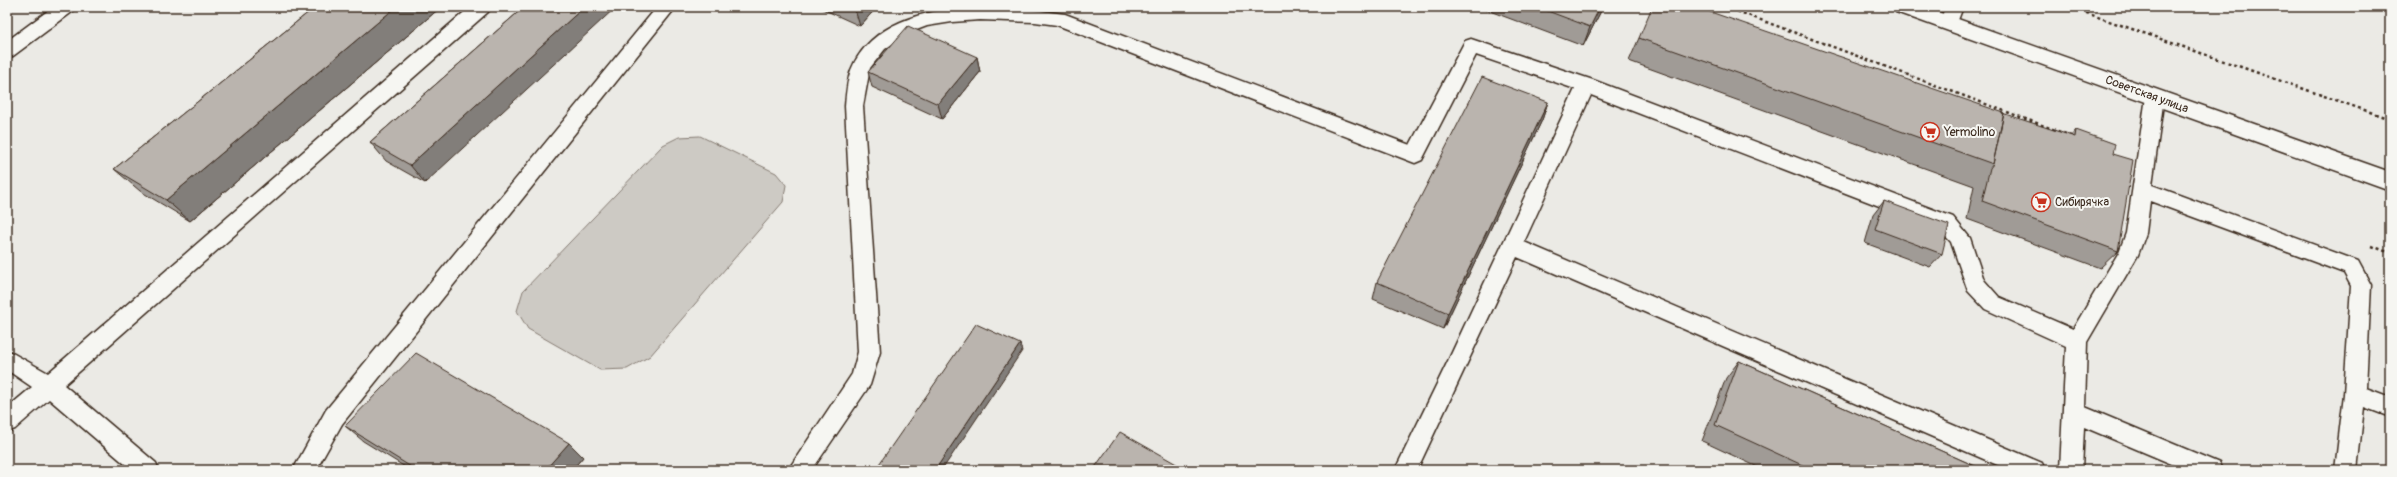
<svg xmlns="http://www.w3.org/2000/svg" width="2397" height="477" font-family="Pangolin,sans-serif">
<rect width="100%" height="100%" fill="#ebeae5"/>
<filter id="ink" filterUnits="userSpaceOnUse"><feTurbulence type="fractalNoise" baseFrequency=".025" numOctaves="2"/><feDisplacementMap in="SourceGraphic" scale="8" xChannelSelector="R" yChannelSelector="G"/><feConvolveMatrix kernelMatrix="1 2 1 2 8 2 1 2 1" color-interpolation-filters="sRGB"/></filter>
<g filter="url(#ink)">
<path fill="#cdcac4" stroke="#847a71" d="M 700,136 L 776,173 L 786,185 L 783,202 L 650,356 L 627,369 L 600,370 L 528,329 L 517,311 L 523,291 L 663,145 L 679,137 Z"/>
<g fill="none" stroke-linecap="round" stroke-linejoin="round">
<g stroke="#3b2a1e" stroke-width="3">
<path id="service" d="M 53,7 L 75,7 L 72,12 L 13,56 L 7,58 L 7,41 Z
M 470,7 L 491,7 L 488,12 L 64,385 L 156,463 L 159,470 L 132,470 L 49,399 L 15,429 L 7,432 L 7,408 L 32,387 L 7,370 L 7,350 L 48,373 Z
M 657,7 L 676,7 L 342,424 L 316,470 L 293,470 L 326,410 Z
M 970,7 L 1010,7 L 1065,14 L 1410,145 L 1465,41 L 1471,39 L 1593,80 L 1953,217 L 1970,238 L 1984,280 L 1999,297 L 2073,329 L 2119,252 L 2126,233 L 2146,97 L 2148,92 L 2155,90 L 2162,92 L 2164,97 L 2152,185 L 2358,261 L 2371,285 L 2366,388 L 2390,397 L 2390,417 L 2364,407 L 2357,470 L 2335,470 L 2344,394 L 2351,286 L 2344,273 L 2150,201 L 2146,233 L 2138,255 L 2087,342 L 2085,407 L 2219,463 L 2222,470 L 2186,470 L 2084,427 L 2082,470 L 2060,470 L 2066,346 L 1985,309 L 1968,291 L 1951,242 L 1939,229 L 1591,95 L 1524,242 L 2042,463 L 2045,470 L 2009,470 L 1517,257 L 1417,470 L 1395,470 L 1448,361 L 1575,89 L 1476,55 L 1422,160 L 1415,163 L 1057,25 L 1035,22 L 980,20 L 952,22 L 927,26 L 906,34 L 885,49 L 870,68 L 863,106 L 880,352 L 870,385 L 812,470 L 788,470 L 852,374 L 858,352 L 845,106 C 846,94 847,81 851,70 C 870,23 925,10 970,7 Z
M 1945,7 L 1963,7 L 1955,28 L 1949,30 L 1943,28 L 1940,23 Z"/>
</g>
<g stroke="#3b2a1e" stroke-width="3">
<path id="secondary" d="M 1893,7 L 1924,7 L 2390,172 L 2390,190 L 1896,12 Z"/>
</g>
<path stroke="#3b2a1e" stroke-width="2.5" stroke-dasharray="3 3" stroke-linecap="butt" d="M 1726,7 L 2074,137
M 2069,7 L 2390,119
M 2372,246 L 2390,253"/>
<use href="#service" fill="#f6f6f2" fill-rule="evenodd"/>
<use href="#secondary" fill="#f6f6f2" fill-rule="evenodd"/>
</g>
<path fill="#a09b96" stroke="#3b2a1e" d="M 315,7 L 441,7 L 190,221 L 140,191 L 114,169 Z
M 524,7 L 425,183 L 386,161 L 370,142 Z
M 818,7 L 877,7 L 860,26 Z
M 1479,7 L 1603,7 L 1583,46 Z
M 1639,38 L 2071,136 L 2076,130 L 2113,154 L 2118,251 L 2100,268 L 1967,219 L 1974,186 L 1629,61 Z
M 977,57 L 980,72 L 942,119 L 872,87 L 868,72 Z
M 1548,102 L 1542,120 L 1443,329 L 1373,299 L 1377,282 Z
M 1884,201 L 1942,254 L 1930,267 L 1865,243 L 1873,215 Z
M 1739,361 L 1984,470 L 1764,470 L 1702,441 L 1726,378 Z
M 345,426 L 583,457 L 572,470 L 410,470 L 363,441 Z"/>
<path fill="#827e7a" stroke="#3b2a1e" d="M 396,7 L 441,7 L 190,221 L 166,200 Z
M 584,7 L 616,7 L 425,183 L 410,165 Z
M 858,7 L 877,7 L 860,26 L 855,10 Z
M 1600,7 L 1603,7 L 1583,46 L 1590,27 Z
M 977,57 L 980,72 L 942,119 L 938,104 Z
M 1548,102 L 1542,120 L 1443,329 L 1448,313 Z
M 1020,344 L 1022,351 L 942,470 L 935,470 Z
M 569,443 L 583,457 L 572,470 L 545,470 Z"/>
<path fill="#bab4ae" stroke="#3b2a1e" d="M 315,7 L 396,7 L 166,200 L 114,169 Z
M 524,7 L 584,7 L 410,165 L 370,142 Z
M 847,7 L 858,7 L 855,10 Z
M 1537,7 L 1600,7 L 1590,27 Z
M 1652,7 L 1696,7 L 2004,113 L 1993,164 L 1639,38 Z
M 908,26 L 977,57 L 938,104 L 868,72 Z
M 1482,77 L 1548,102 L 1448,313 L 1377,282 Z
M 2002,113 L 2075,137 L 2076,130 L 2115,144 L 2113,154 L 2133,160 L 2118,251 L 1982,201 L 1990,168 L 1993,164 L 2004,113 Z
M 1884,201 L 1949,225 L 1942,254 L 1875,229 Z
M 976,324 L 1020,344 L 935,470 L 875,470 Z
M 416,353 L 569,443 L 545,470 L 416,470 L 345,426 Z
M 1739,361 L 1984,470 L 1813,470 L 1715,425 Z
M 1120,432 L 1187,470 L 1093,470 Z"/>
</g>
<defs>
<g id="supermarket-ring" transform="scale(1)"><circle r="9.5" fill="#f6f6f2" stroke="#c8321e" stroke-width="1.5"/><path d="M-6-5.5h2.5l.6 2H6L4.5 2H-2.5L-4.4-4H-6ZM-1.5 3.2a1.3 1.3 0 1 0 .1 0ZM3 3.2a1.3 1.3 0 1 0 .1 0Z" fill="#c8321e"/></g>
</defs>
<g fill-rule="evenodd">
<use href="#supermarket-ring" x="1930" y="132"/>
<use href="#supermarket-ring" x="2041" y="202"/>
</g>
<g text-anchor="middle" stroke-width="4" stroke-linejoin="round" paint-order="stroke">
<g font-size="12" fill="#3b2a1e" stroke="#f6f6f2">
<text transform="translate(2147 94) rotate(20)" y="4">Советская улица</text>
</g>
<g font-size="12" fill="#3b2a1e" stroke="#f6f6f2" text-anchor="start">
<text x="1944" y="136">Yermolino</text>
<text x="2055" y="206">Сибирячка</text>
</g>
</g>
<rect width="2397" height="477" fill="none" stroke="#f6f6f2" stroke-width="24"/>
<rect x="12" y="12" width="2373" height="453" fill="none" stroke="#3b2a1e" stroke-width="1.5" filter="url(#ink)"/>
</svg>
